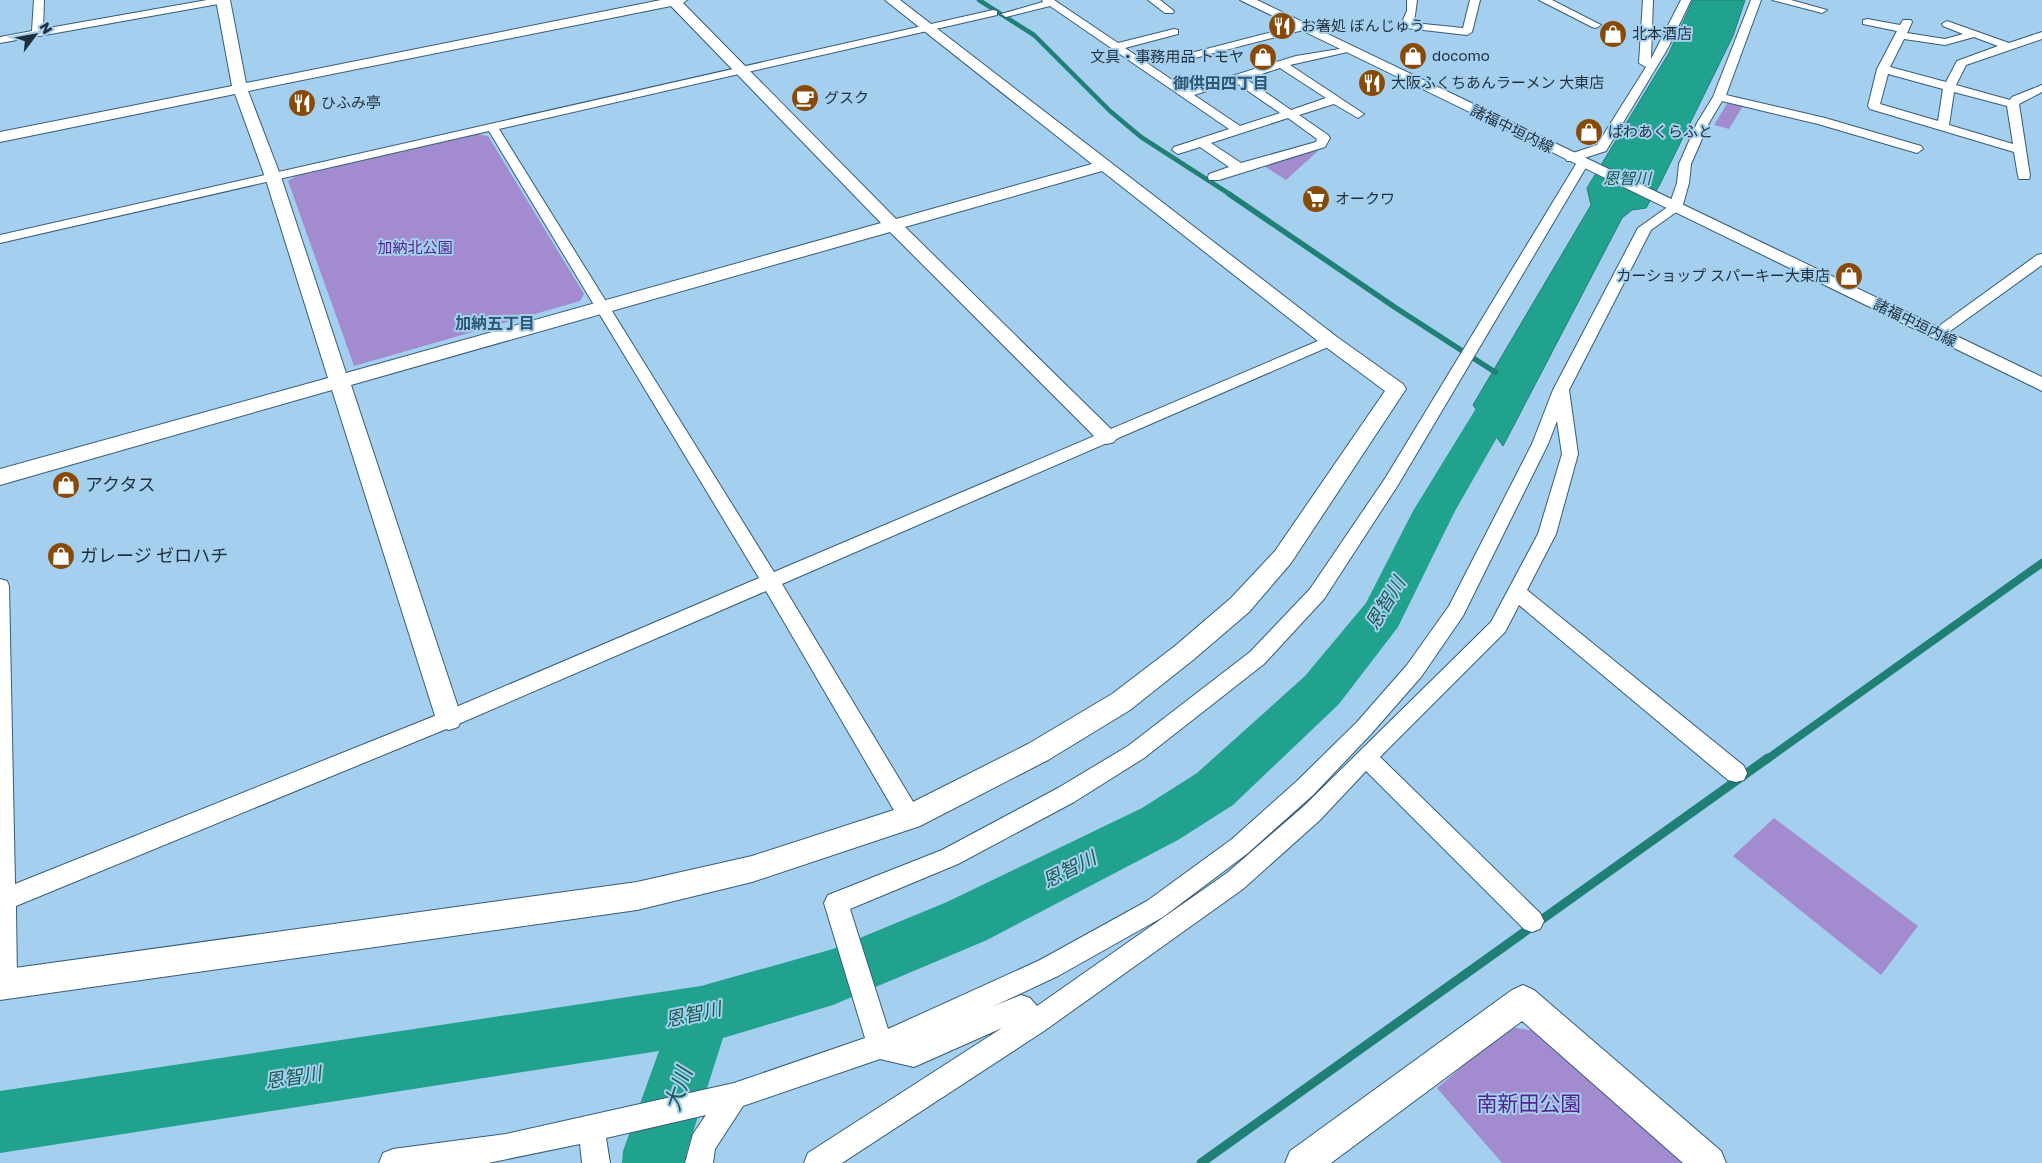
<svg xmlns="http://www.w3.org/2000/svg" width="2042" height="1163" font-family="'Golos Text','Noto Sans JP',sans-serif">
<rect width="100%" height="100%" fill="#a4cfee"/>
<path fill="#a28ccf" d="M 1728,102 L 1743,106 L 1729,129 L 1714,125 Z
M 478,134 L 488,136 L 584,294 L 580,301 L 354,366 L 288,181 L 296,176 Z
M 1319,150 L 1286,180 L 1264,166 Z
M 1774,818 L 1918,926 L 1881,975 L 1733,856 Z
M 1509,1027 L 1536,1031 L 1686,1163 L 1502,1163 L 1437,1088 Z"/>
<path fill="#21a28e" stroke="#208075" d="M 1693,0 L 1745,0 L 1733,36 L 1659,186 L 1646,208 L 1632,210 L 1622,218 L 1503,446 L 1473,405 L 1591,205 L 1587,188 L 1669,53 Z"/>
<g fill="none" stroke-linecap="round" stroke-linejoin="round">
<path stroke="#208075" stroke-width="4.5" d="M 979,0 L 1034,35 L 1110,111 L 1141,137 L 1231,195"/>
<path stroke="#208075" stroke-width="5.5" d="M 1229,194 L 1396,308 L 1501,376"/>
<path stroke="#208075" stroke-width="8" d="M 1766,760 L 2042,563"/>
<path stroke="#208075" stroke-width="9" d="M 655,1151 L 672,1163
M 1201,1163 L 1768,758"/>
<path fill="#21a28e" fill-rule="evenodd" d="M 1517,359 L 1530,363 L 1535,371 L 1455,511 L 1398,627 L 1339,704 L 1233,805 L 1178,840 L 987,940 L 833,1005 L 723,1038 L 687,1151 L 686,1163 L 622,1163 L 623,1151 L 659,1051 L 0,1153 L 0,1091 L 701,986 L 833,949 L 947,902 L 1142,808 L 1197,773 L 1305,676 L 1366,603 L 1413,511 L 1499,371 L 1504,363 Z"/>
<g stroke="#365d78" stroke-width="2">
<path id="minor" d="M 34,0 L 44,0 L 43,29 L 207,0 L 229,0 L 224,3 L 0,43 L 0,37 L 32,31 Z
M 1042,0 L 1054,0 L 1118,43 L 1174,29 L 1178,30 L 1178,34 L 1125,48 L 1187,90 L 1296,56 L 1352,47 L 1352,51 L 1290,65 L 1364,114 L 1358,118 L 1334,104 L 1299,115 L 1328,135 L 1330,138 L 1325,147 L 1219,180 L 1209,180 L 1208,177 L 1209,174 L 1229,167 L 1200,147 L 1178,154 L 1172,150 L 1174,147 L 1229,129 L 1050,6 L 1006,17 L 1001,14 L 1043,2 ZM 1280,68 L 1326,98 L 1291,110 L 1246,79 ZM 1235,82 L 1280,113 L 1240,126 L 1194,95 ZM 1288,118 L 1317,139 L 1316,142 L 1241,163 L 1211,143 Z
M 1148,0 L 1160,0 L 1174,11 L 1173,13 L 1165,13 Z
M 1407,0 L 1417,0 L 1414,23 L 1463,28 L 1470,0 L 1480,0 L 1472,32 L 1467,35 L 1406,28 L 1403,20 L 1407,11 Z
M 1539,0 L 1552,0 L 1601,25 L 1596,28 L 1592,27 Z
M 1643,0 L 1653,0 L 1651,59 L 1681,0 L 1691,0 L 1668,48 L 1606,151 L 1575,161 L 1567,161 L 1565,158 L 1567,155 L 1597,145 L 1646,67 L 1639,63 Z
M 1751,0 L 1761,0 L 1726,95 L 1825,118 L 1921,146 L 1923,149 L 1917,153 L 1818,124 L 1722,101 L 1709,123 L 1691,164 L 1689,183 L 1682,208 L 1651,230 L 1569,390 L 1578,454 L 1556,534 L 1527,590 L 1744,766 L 1747,773 L 1744,780 L 1736,782 L 1728,780 L 1519,605 L 1505,632 L 1380,757 L 1540,913 L 1544,921 L 1540,929 L 1532,932 L 1524,929 L 1366,771 L 1320,820 L 1243,889 L 1044,1031 L 842,1163 L 804,1163 L 808,1153 L 1002,1028 L 914,1067 L 880,1059 L 743,1106 L 715,1149 L 713,1163 L 685,1163 L 693,1134 L 706,1115 L 606,1138 L 610,1163 L 582,1163 L 580,1144 L 488,1163 L 379,1163 L 383,1153 L 393,1149 L 506,1134 L 734,1083 L 865,1038 L 824,903 L 828,895 L 942,850 L 1058,788 L 1128,746 L 1250,652 L 1310,589 L 1386,477 L 1576,164 L 1582,160 L 1586,161 L 1588,164 L 1398,485 L 1324,599 L 1264,664 L 1144,758 L 1074,802 L 958,864 L 850,909 L 888,1029 L 1040,960 L 1147,901 L 1232,839 L 1297,781 L 1357,722 L 1407,665 L 1449,606 L 1532,444 L 1553,390 L 1638,228 L 1669,206 L 1677,183 L 1679,164 L 1697,123 L 1713,97 ZM 1557,421 L 1562,454 L 1538,534 L 1491,622 L 1304,806 L 1227,873 L 1037,1006 L 1030,998 L 1021,995 L 994,1006 L 1058,976 L 1163,917 L 1248,853 L 1313,795 L 1371,734 L 1421,677 L 1463,616 L 1548,444 Z
M 1772,0 L 1791,0 L 1827,10 L 1822,13 Z
M 993,10 L 997,11 L 997,15 L 499,129 L 774,572 L 1325,338 L 1335,338 L 1338,341 L 1335,344 L 782,584 L 918,810 L 921,817 L 918,824 L 910,827 L 902,824 L 766,591 L 456,725 L 16,906 L 17,984 L 14,993 L 5,996 L 0,994 L 0,579 L 7,581 L 9,586 L 15,884 L 442,713 L 759,578 L 489,131 L 0,243 L 0,235 Z
M 1867,19 L 1900,25 L 1903,20 L 1911,20 L 1912,22 L 1907,33 L 1945,39 L 1963,34 L 1943,26 L 1942,24 L 1947,21 L 2009,43 L 2042,32 L 2042,39 L 1966,65 L 1956,85 L 2010,100 L 2012,97 L 2042,85 L 2042,92 L 2019,104 L 2030,176 L 2029,179 L 2019,179 L 2018,176 L 2014,152 L 1870,109 L 1868,106 L 1877,69 L 1897,31 L 1863,24 L 1863,20 ZM 1974,37 L 1998,46 L 1957,61 L 1946,82 L 1890,67 L 1904,39 L 1945,45 ZM 1888,74 L 1943,89 L 1938,121 L 1880,104 ZM 1954,92 L 2007,106 L 2013,144 L 1949,125 Z
M 1303,24 L 1307,25 L 1307,29 L 1191,59 L 1185,56 L 1187,54 Z
M 2042,254 L 2042,265 L 1942,337 L 1932,337 L 1929,334 L 1932,331 L 2037,255 Z"/>
</g>
<g stroke="#365d78" stroke-width="2">
<path id="tertiary" d="M 216,0 L 230,0 L 246,83 L 661,0 L 687,0 L 683,3 L 896,219 L 1092,164 L 885,0 L 900,0 L 1337,337 L 1403,384 L 1406,389 L 1291,563 L 1249,612 L 1193,660 L 1130,710 L 1048,760 L 920,826 L 752,882 L 637,910 L 0,1000 L 0,970 L 637,882 L 752,856 L 903,807 L 1028,744 L 1112,694 L 1175,646 L 1231,598 L 1275,551 L 1385,391 L 1323,345 L 1102,171 L 905,227 L 1114,432 L 1118,437 L 1114,442 L 1107,444 L 1100,442 L 890,232 L 351,385 L 462,719 L 458,727 L 449,730 L 440,727 L 436,719 L 332,390 L 0,485 L 0,469 L 328,378 L 265,177 L 235,94 L 0,142 L 0,132 L 232,86 ZM 671,6 L 881,223 L 346,373 L 281,177 L 248,91 Z
M 1240,0 L 1257,0 L 2042,377 L 2042,391 Z
M 1523,985 L 1534,990 L 1721,1151 L 1726,1163 L 1683,1163 L 1522,1021 L 1331,1163 L 1285,1163 L 1290,1151 L 1512,990 Z"/>
</g>
<use href="#minor" fill="#fff" fill-rule="evenodd"/>
<use href="#tertiary" fill="#fff" fill-rule="evenodd"/>
</g>
<defs>
<g id="restaurant-disc" transform="scale(1.4375)"><circle r="9.5" fill="#874a08" stroke="#a4cfee"/><path d="M-5-6h1v4h1v-4h1v4h1v-4h1v5L-1.5 .5V6h-2V.5L-5-1ZM5-6V6H3V1.5H1.5Q1.5-4 5-6Z" fill="#fff"/></g>
<g id="shop-disc" transform="scale(1.4375)"><circle r="9.5" fill="#874a08" stroke="#a4cfee"/><path d="M-5-2.5h2.3a2.7 3.5 0 0 1 5.4 0H5L5.5 6h-11ZM-1.5-2.5h3a1.5 2.3 0 0 0-3 0Z" fill="#fff"/></g>
<g id="cafe-disc" transform="scale(1.4375)"><circle r="9.5" fill="#874a08" stroke="#a4cfee"/><path d="M-5.5-4.5H6V0H3Q3 3.5 0 3.5H-2.5Q-5.5 3.5-5.5 0ZM3-3.2v2h1.7v-2ZM-6 4.5H4V6H-6Z" fill="#fff"/></g>
<g id="supermarket-disc" transform="scale(1.4375)"><circle r="9.5" fill="#874a08" stroke="#a4cfee"/><path d="M-6-5.5h2.5l.6 2H6L4.5 2H-2.5L-4.4-4H-6ZM-1.5 3.2a1.3 1.3 0 1 0 .1 0ZM3 3.2a1.3 1.3 0 1 0 .1 0Z" fill="#fff"/></g>
</defs>
<g fill-rule="evenodd">
<use href="#restaurant-disc" x="1282" y="26"/>
<use href="#shop-disc" x="1613" y="34"/>
<use href="#shop-disc" x="1413" y="56"/>
<use href="#shop-disc" x="1263" y="57"/>
<use href="#restaurant-disc" x="1372" y="83"/>
<use href="#cafe-disc" x="805" y="98"/>
<use href="#restaurant-disc" x="302" y="103"/>
<use href="#shop-disc" x="1589" y="132"/>
<use href="#supermarket-disc" x="1316" y="199"/>
<use href="#shop-disc" x="1849" y="276"/>
<use href="#shop-disc" x="66" y="485"/>
<use href="#shop-disc" x="61" y="556"/>
</g>
<g text-anchor="middle" stroke-width="4" stroke-linejoin="round" paint-order="stroke">
<g font-size="15" fill="#1f303c" stroke="#a4cfee" text-anchor="start">
<text x="1301" y="31">お箸処 ぼんじゅう</text>
<text x="1632" y="39">北本酒店</text>
<text x="1432" y="61">docomo</text>
<text x="1244" y="62" text-anchor="end">文具・事務用品 トモヤ</text>
<text x="1391" y="88">大阪ふくちあんラーメン 大東店</text>
<text x="824" y="103">グスク</text>
<text x="321" y="108">ひふみ亭</text>
<text x="1608" y="137">ぱわあくらふと</text>
<text x="1335" y="204">オークワ</text>
<text x="1830" y="281" text-anchor="end">カーショップ スパーキー大東店</text>
</g>
<g font-size="15" fill="#1f303c" stroke="#a4cfee">
<text transform="translate(1512 129) rotate(26)" y="5">諸福中垣内線</text>
<text transform="translate(1915 323) rotate(26)" y="5">諸福中垣内線</text>
</g>
<g font-size="15" fill="#552491" stroke="#a4cfee">
<text x="415" y="253">加納北公園</text>
</g>
<g font-size="16" font-weight="bold" fill="#2f5771" stroke="#a4cfee">
<text x="1221" y="89">御供田四丁目</text>
<text x="495" y="329">加納五丁目</text>
</g>
<g font-size="16" font-style="italic" fill="#1a5a4f" stroke="#a4cfee">
<text x="1627" y="184">恩智川</text>
</g>
<g font-size="18" fill="#1f303c" stroke="#a4cfee" text-anchor="start">
<text x="85" y="491">アクタス</text>
<text x="80" y="562">ガレージ ゼロハチ</text>
</g>
<g font-size="19" font-style="italic" fill="#1a5a4f" stroke="#a4cfee">
<text transform="translate(1385 603) rotate(-59)" y="7">恩智川</text>
<text transform="translate(1069 869) rotate(-27)" y="7">恩智川</text>
<text transform="translate(693 1014) rotate(-12)" y="7">恩智川</text>
<text transform="translate(293 1077) rotate(-9)" y="7">恩智川</text>
</g>
<g font-size="21" fill="#552491" stroke="#a4cfee">
<text x="1529" y="1111">南新田公園</text>
</g>
<g font-size="22" font-style="italic" fill="#1a5a4f" stroke="#a4cfee">
<text transform="translate(678 1089) rotate(-72)" y="8">大川</text>
</g>
</g>
<g transform="translate(35 35) rotate(58)" stroke="#a4cfee" stroke-width="4" paint-order="stroke">
<path d="M0-4L9 19L0 12L-9 19Z" fill="#1f303c"/>
<text y="-8" font-size="14" font-weight="bold" text-anchor="middle" fill="#1f303c">N</text>
</g>
</svg>
